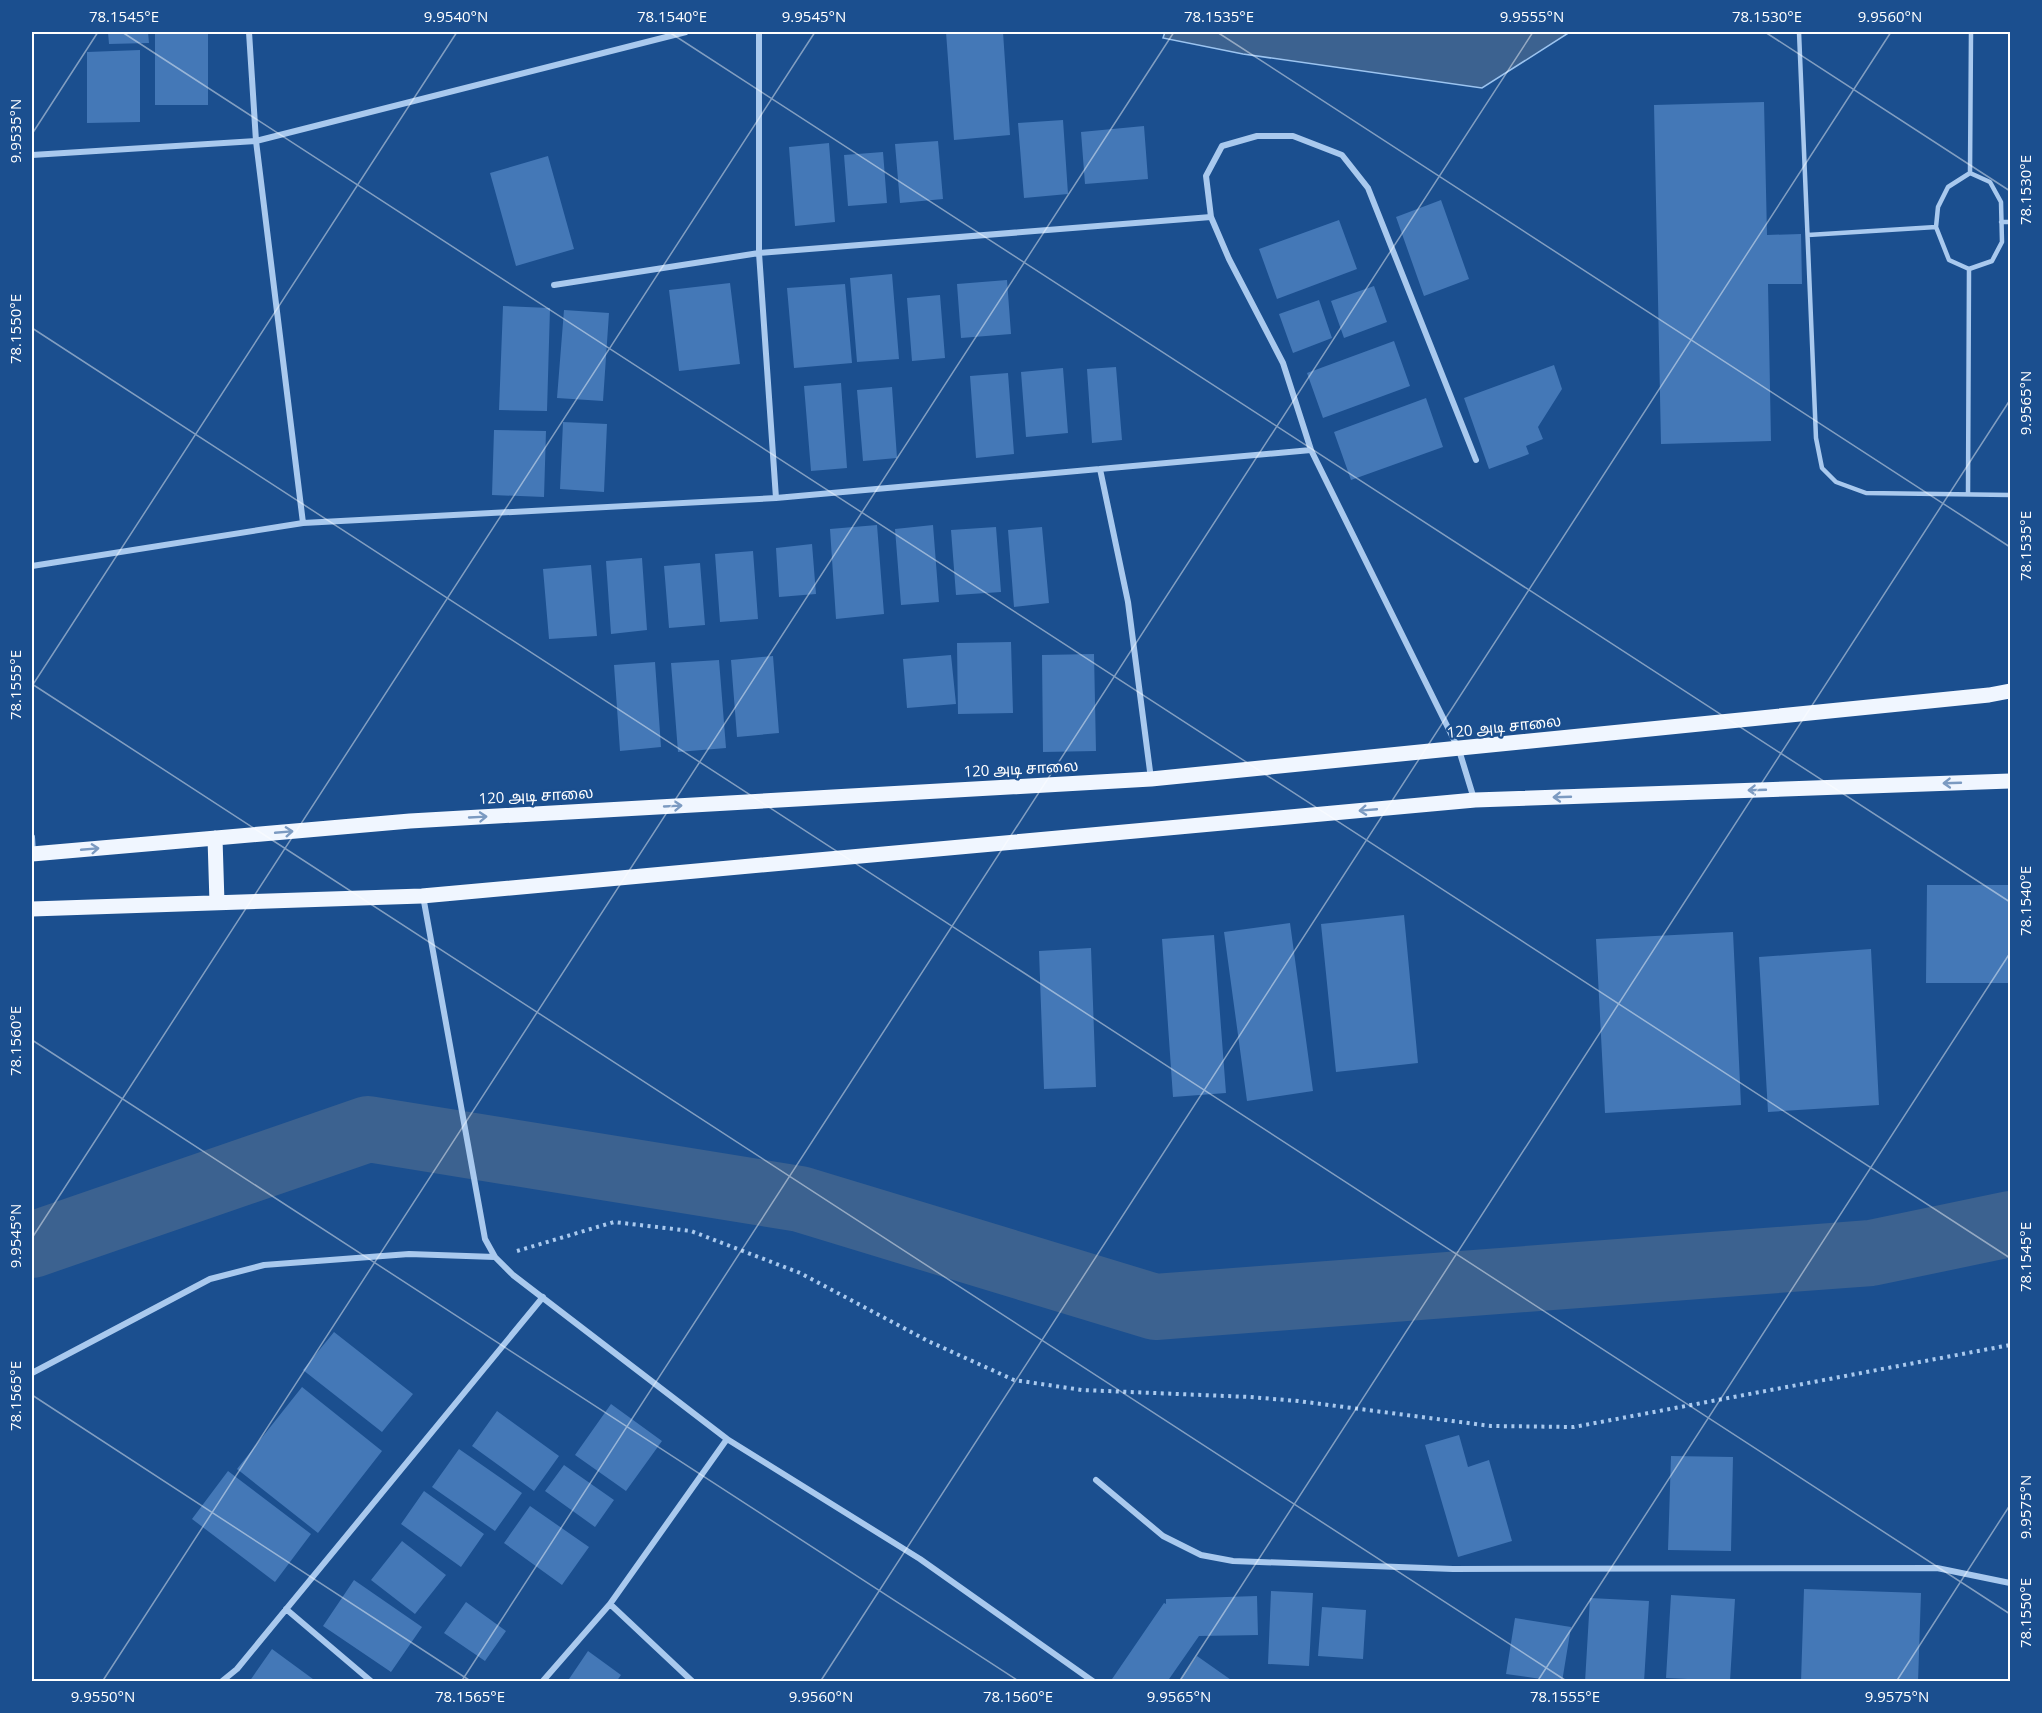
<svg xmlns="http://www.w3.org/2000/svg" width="2042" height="1713" font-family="'Open Sans','Noto Sans Tamil',sans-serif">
<rect width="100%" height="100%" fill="#1b4f8f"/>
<path fill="#3c6290" stroke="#9cc4f0" stroke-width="1.5" d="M 1165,32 L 1570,32 L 1482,88 L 1243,54 L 1163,38 Z"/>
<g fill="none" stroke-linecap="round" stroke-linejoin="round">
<path stroke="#3c6290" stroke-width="66" d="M 32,1245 L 368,1129 L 800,1199 L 1155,1307 L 1871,1253 L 2010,1224"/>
</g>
<path fill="#4478b7" d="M 108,32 L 148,32 L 149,43 L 109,44 Z
M 155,32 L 208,32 L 208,105 L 155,105 Z
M 946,32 L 1003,32 L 1010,135 L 954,140 Z
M 140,50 L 140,122 L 87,123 L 87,52 Z
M 1764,102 L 1767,235 L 1801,234 L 1802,284 L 1768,284 L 1771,441 L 1661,444 L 1654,105 Z
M 1063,120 L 1068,194 L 1024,198 L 1018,123 Z
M 1144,126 L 1148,179 L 1085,184 L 1081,132 Z
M 938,141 L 943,199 L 900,203 L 895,144 Z
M 829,143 L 835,222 L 795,226 L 789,147 Z
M 883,152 L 887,203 L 848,206 L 844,155 Z
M 548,156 L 574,249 L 516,266 L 490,173 Z
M 1441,200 L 1469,279 L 1424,296 L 1396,217 Z
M 1339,220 L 1357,269 L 1277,299 L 1259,249 Z
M 892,274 L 899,359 L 857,362 L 850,278 Z
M 1007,280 L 1011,334 L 961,338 L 957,284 Z
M 730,283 L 740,364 L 679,371 L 669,290 Z
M 845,284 L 852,363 L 794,368 L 787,288 Z
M 1374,286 L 1387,322 L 1344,338 L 1331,301 Z
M 940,295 L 945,358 L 912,361 L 907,298 Z
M 1319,300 L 1332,338 L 1293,353 L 1279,314 Z
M 503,306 L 550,308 L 547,411 L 499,410 Z
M 564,310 L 609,313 L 603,401 L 557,398 Z
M 1394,341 L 1410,386 L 1323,418 L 1307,373 Z
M 1554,365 L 1562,389 L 1538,427 L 1543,439 L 1526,446 L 1529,454 L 1489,469 L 1464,398 Z
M 1116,367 L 1122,440 L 1092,443 L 1087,369 Z
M 1063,368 L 1068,433 L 1026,437 L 1021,372 Z
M 1008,373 L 1014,454 L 976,458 L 970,376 Z
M 841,383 L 847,468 L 811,471 L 804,386 Z
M 892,387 L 897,458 L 863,461 L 857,390 Z
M 1426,398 L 1443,447 L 1351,480 L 1334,432 Z
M 563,422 L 607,424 L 604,492 L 560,489 Z
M 494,430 L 546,431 L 544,497 L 492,495 Z
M 877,525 L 884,614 L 836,619 L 830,529 Z
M 933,525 L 939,602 L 901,605 L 895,529 Z
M 996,527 L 1001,592 L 956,595 L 951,530 Z
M 1042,527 L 1049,603 L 1014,607 L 1008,530 Z
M 812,544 L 816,594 L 779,597 L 776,548 Z
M 753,551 L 758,619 L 720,622 L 715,554 Z
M 642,558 L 647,630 L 611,634 L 606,561 Z
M 700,563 L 705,625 L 669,628 L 664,566 Z
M 591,565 L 597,636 L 549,639 L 543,569 Z
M 1011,642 L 1013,713 L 958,714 L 957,643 Z
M 1094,654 L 1096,751 L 1043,752 L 1042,655 Z
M 951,655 L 956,704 L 907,708 L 903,659 Z
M 773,656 L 779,733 L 737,737 L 731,660 Z
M 719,660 L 726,748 L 678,752 L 671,663 Z
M 655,662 L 661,747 L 620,751 L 614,665 Z
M 1927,885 L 2010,885 L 2010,983 L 1926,983 Z
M 1404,915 L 1418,1063 L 1336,1072 L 1321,924 Z
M 1290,923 L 1313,1091 L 1247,1101 L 1224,932 Z
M 1733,932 L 1741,1105 L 1605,1113 L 1596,939 Z
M 1214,935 L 1226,1093 L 1173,1097 L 1162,939 Z
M 1091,948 L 1096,1087 L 1044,1089 L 1039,951 Z
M 1871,949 L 1879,1105 L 1768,1112 L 1759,957 Z
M 334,1332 L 413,1394 L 382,1432 L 303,1370 Z
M 302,1387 L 382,1451 L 318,1533 L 237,1469 Z
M 611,1404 L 662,1441 L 626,1491 L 575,1455 Z
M 497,1411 L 559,1456 L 534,1491 L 472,1446 Z
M 1459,1435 L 1468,1467 L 1489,1460 L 1512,1541 L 1458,1557 L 1425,1445 Z
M 459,1449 L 522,1493 L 495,1531 L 432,1487 Z
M 1671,1456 L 1733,1457 L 1731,1551 L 1668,1550 Z
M 564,1465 L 614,1500 L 595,1527 L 545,1491 Z
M 228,1471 L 311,1534 L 275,1582 L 192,1519 Z
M 424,1491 L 484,1534 L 461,1567 L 401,1524 Z
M 530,1506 L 589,1547 L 562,1585 L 504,1543 Z
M 402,1541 L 446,1575 L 415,1614 L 371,1580 Z
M 354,1580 L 422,1627 L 391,1672 L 323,1626 Z
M 1804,1589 L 1921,1593 L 1918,1682 L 1801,1682 Z
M 1271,1591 L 1313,1593 L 1309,1666 L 1268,1664 Z
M 1671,1595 L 1735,1599 L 1730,1681 L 1666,1678 Z
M 1257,1596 L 1258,1635 L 1199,1636 L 1167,1682 L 1110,1682 L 1164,1603 L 1166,1604 L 1166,1599 Z
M 1590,1598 L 1649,1601 L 1644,1682 L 1585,1682 Z
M 466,1602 L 506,1631 L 485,1661 L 444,1633 Z
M 1322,1607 L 1366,1610 L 1363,1659 L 1318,1656 Z
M 1515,1618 L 1571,1627 L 1562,1682 L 1506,1674 Z
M 272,1649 L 317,1682 L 249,1682 Z
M 588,1651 L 621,1675 L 616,1682 L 567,1682 Z
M 1197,1656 L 1234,1682 L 1179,1682 Z"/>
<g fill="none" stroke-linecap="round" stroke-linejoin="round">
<path stroke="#a9c9ee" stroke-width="4" stroke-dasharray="3 4.5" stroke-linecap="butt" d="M 517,1251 L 614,1222 L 691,1231 L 800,1273 L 928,1341 L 1014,1380 L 1082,1390 L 1250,1397 L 1298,1401 L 1491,1426 L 1574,1427 L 2010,1345"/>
<path stroke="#a9c9ee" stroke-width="4.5" d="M 1799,32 L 1816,438 L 1822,468 L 1836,482 L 1866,493 L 2010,495
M 1970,173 L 1990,182 L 2001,202 L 2002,242 L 1992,261 L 1969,269 L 1949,260 L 1936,227 L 1938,207 L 1948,187 Z
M 1970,173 L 1971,32
M 2001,222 L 2010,222
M 1808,235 L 1936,227
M 1968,494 L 1969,269"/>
<path stroke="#a9c9ee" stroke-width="6" d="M 249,32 L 256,141 L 303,523
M 32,155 L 256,141 L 686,32
M 554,285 L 759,253 L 1211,217
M 1311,450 L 1459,750 L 1474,799
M 1100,469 L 1128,602 L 1151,779
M 776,498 L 1311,450 L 1283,363 L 1229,259 L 1211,217 L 1206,176 L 1222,146 L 1257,136 L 1293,136 L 1342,155 L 1368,188 L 1476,460
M 32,566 L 303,523 L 776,498 L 759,253 L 759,32
M 32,837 L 33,854
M 423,896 L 485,1239 L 495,1257 L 513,1275 L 727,1439 L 610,1604 L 693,1682
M 32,1373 L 210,1279 L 264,1265 L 409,1254 L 495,1257
M 727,1439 L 920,1559 L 1094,1682
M 1096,1480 L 1163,1536 L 1201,1555 L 1233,1561 L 1453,1569 L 1937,1568 L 2010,1583
M 286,1609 L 372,1682
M 221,1682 L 237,1669 L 543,1297
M 542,1682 L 610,1604"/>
<path stroke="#f0f6ff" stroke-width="15" d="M 215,838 L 217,903
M 32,854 L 410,821 L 1151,779 L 1989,695 L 2010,691
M 32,909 L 422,896 L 1475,800 L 2010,781"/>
</g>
<defs><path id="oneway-shaft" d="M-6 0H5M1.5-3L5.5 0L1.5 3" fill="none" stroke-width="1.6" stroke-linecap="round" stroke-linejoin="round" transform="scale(1.5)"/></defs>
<g stroke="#7b9ac1">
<use href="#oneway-shaft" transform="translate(1952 783) rotate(178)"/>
<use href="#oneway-shaft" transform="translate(1757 790) rotate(178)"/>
<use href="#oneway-shaft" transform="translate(1562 797) rotate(178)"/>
<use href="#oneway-shaft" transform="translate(673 806) rotate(-3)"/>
<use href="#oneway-shaft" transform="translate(1368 810) rotate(175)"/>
<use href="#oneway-shaft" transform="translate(478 817) rotate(-3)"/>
<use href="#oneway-shaft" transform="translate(284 832) rotate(-5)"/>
<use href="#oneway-shaft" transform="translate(90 849) rotate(-5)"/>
</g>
<path fill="none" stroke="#fff" stroke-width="1.5" stroke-opacity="0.45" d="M 122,32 L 2010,1258M 669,32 L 2010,902M 1217,32 L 2010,547M 1765,32 L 2010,191M 32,134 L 98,32M 32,328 L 2010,1614M 32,684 L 1568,1682M 32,686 L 457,32M 32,1040 L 1020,1682M 32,1238 L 815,32M 32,1395 L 472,1682M 102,1682 L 1174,32M 461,1682 L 1533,32M 820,1682 L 1891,32M 1179,1682 L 2010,400M 1537,1682 L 2010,953M 1896,1682 L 2010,1505"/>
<g text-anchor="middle" stroke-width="4.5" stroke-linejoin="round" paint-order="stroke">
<g font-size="15" fill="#fff" stroke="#1b4f8f">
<text transform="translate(1504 727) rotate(-6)" y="5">120 அடி சாலை</text>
<text transform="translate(1021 769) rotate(-3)" y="5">120 அடி சாலை</text>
<text transform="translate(536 796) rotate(-3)" y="5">120 அடி சாலை</text>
</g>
</g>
<rect width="2042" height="1713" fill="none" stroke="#1b4f8f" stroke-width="66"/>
<rect x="33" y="33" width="1976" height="1647" fill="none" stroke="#fff" stroke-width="2"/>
<g font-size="15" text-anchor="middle" fill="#fff">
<text x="124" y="22">78.1545°E</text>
<text x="456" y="22">9.9540°N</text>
<text x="672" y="22">78.1540°E</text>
<text x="814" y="22">9.9545°N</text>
<text x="1219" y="22">78.1535°E</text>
<text x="1532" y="22">9.9555°N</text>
<text x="1767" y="22">78.1530°E</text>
<text x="1890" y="22">9.9560°N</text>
<text transform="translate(16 131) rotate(-90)" y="5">9.9535°N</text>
<text transform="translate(2026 190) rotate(-90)" y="5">78.1530°E</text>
<text transform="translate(16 329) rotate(-90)" y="5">78.1550°E</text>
<text transform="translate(2026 403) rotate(-90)" y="5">9.9565°N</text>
<text transform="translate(2026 546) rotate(-90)" y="5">78.1535°E</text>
<text transform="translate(16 685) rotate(-90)" y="5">78.1555°E</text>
<text transform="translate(2026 901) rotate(-90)" y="5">78.1540°E</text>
<text transform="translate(16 1041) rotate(-90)" y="5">78.1560°E</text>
<text transform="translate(16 1236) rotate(-90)" y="5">9.9545°N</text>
<text transform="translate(2026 1257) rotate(-90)" y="5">78.1545°E</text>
<text transform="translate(16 1396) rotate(-90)" y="5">78.1565°E</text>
<text transform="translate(2026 1507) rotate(-90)" y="5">9.9575°N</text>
<text transform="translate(2026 1613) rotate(-90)" y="5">78.1550°E</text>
<text x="103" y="1702">9.9550°N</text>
<text x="470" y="1702">78.1565°E</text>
<text x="821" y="1702">9.9560°N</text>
<text x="1018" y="1702">78.1560°E</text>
<text x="1179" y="1702">9.9565°N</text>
<text x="1565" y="1702">78.1555°E</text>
<text x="1897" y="1702">9.9575°N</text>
</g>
</svg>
